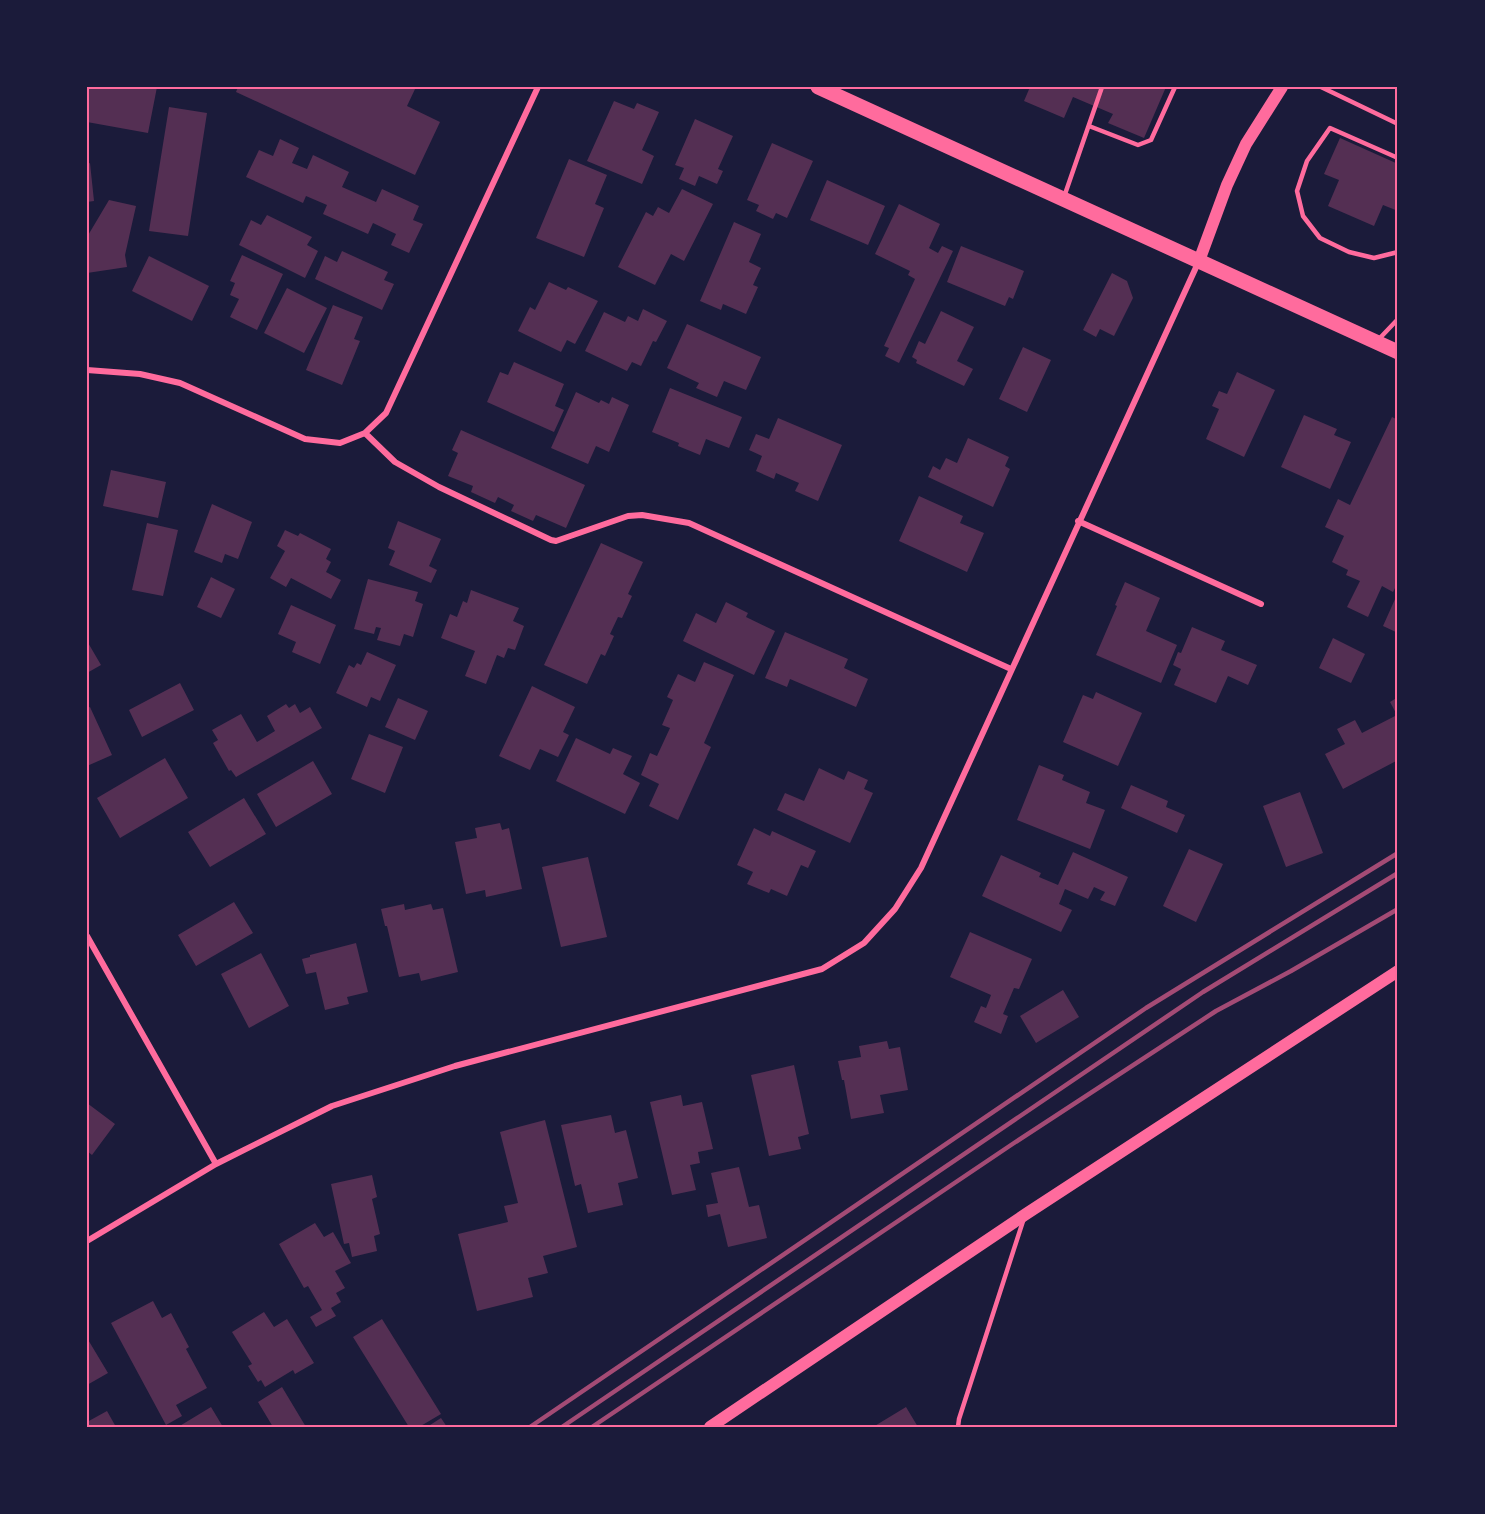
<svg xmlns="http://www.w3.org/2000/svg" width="1485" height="1514" font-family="Overpass,sans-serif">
<rect width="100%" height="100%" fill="#1b1b3a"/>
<path fill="#542f53" d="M 87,87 L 157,87 L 148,133 L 87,122 Z
M 238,87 L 416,87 L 407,106 L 440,122 L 415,175 L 236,92 Z
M 1030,87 L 1166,87 L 1144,138 L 1108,123 L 1113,114 L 1073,97 L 1064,118 L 1024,101 Z
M 614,101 L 634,109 L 637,103 L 659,112 L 642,150 L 654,156 L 642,184 L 587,161 Z
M 169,107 L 207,113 L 188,236 L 149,231 Z
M 695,119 L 733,136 L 718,169 L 723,171 L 717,184 L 699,176 L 695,186 L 679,179 L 684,168 L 675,165 Z
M 1340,138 L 1398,164 L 1398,211 L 1383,205 L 1374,226 L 1328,206 L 1339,180 L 1324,174 Z
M 280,139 L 299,148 L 292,163 L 307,169 L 313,155 L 349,172 L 342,187 L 376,202 L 382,189 L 419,206 L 413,220 L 423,224 L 409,253 L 391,245 L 396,234 L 373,223 L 368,234 L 323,214 L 327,205 L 306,196 L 303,203 L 246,177 L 259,150 L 273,156 Z
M 772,143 L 813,161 L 787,218 L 776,213 L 773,219 L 756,211 L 759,205 L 747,200 Z
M 569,159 L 607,175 L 595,204 L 604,208 L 584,257 L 536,238 Z
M 90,163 L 94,201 L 87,202 L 87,164 Z
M 827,180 L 885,206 L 868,245 L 810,220 Z
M 682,189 L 713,204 L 684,261 L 671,254 L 655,285 L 618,267 L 646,212 L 653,216 L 658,207 L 669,213 Z
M 109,200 L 136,206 L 125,255 L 127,267 L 87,273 L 87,237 Z
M 899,204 L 940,224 L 929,248 L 938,253 L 942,246 L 953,251 L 899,363 L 885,356 L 889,348 L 884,346 L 915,279 L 908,275 L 910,271 L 875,254 Z
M 267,215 L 312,237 L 307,245 L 318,251 L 305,278 L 239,245 L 251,220 L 261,225 Z
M 734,222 L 761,234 L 749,262 L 761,268 L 753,285 L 758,287 L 746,314 L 723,304 L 721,310 L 700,301 Z
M 961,246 L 1024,271 L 1013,299 L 1009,297 L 1005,306 L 947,282 Z
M 342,251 L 388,272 L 384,280 L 394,284 L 382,310 L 315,279 L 325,256 L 337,262 Z
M 242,255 L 283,274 L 257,330 L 230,317 L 239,299 L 230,295 L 235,283 L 230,281 Z
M 149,256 L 209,286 L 192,321 L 132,291 Z
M 1112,273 L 1127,281 L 1133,298 L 1114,336 L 1100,329 L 1096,337 L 1083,330 Z
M 549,282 L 566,290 L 568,287 L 598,301 L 575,344 L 567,340 L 561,352 L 518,331 L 530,307 L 535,310 Z
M 287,288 L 327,308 L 304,353 L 264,333 Z
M 333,305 L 363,317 L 354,339 L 360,341 L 342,385 L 306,370 Z
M 643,309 L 667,321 L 656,342 L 653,341 L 641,366 L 632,362 L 627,371 L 585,351 L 604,312 L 625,322 L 628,316 L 638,321 Z
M 941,311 L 974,327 L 957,361 L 973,369 L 964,386 L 916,363 L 917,360 L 912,357 L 919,341 L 925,344 Z
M 687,324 L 761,357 L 746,390 L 724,381 L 717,397 L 696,388 L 699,383 L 667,368 Z
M 1023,347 L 1051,360 L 1027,412 L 999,399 Z
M 514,362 L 564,384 L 555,406 L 564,410 L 554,432 L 487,402 L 500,372 L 508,375 Z
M 1237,372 L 1275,390 L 1244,457 L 1206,439 L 1219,409 L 1212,406 L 1219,391 L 1227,394 Z
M 670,388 L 742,417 L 729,448 L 706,439 L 700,455 L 678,446 L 679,443 L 652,432 Z
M 576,392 L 599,403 L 601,400 L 609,404 L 612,397 L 629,405 L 609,452 L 596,446 L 588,464 L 551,448 Z
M 1304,415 L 1337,429 L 1334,435 L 1351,442 L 1330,489 L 1281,467 Z
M 1392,417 L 1398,420 L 1398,535 L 1395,542 L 1398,543 L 1398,582 L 1393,592 L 1382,586 L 1368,617 L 1347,607 L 1360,581 L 1346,575 L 1348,570 L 1332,562 L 1344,536 L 1325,527 L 1338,499 L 1350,505 Z
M 778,418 L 842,445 L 818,501 L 795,491 L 799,483 L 776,473 L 774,479 L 756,471 L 762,456 L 749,450 L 756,434 L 769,439 Z
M 461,430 L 585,485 L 566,528 L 536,515 L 533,521 L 511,511 L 514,505 L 498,497 L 495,503 L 471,492 L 473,486 L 448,476 L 458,453 L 452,450 Z
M 968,438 L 1009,457 L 1005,466 L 1010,469 L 993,507 L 928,477 L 933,466 L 940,470 L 946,458 L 957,463 Z
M 111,470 L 166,482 L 158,518 L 103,506 Z
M 919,496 L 963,516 L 960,523 L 984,533 L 967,572 L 899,541 Z
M 212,504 L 252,522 L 238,559 L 225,554 L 222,563 L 194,552 Z
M 398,521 L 441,539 L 429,566 L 437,570 L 431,583 L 389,565 L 395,551 L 388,548 Z
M 147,523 L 178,530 L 163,596 L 132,590 Z
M 285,530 L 298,536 L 300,533 L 331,549 L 326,559 L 331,562 L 326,572 L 341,580 L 331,599 L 291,578 L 286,587 L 270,578 L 285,551 L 277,546 Z
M 601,543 L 643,562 L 628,594 L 632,596 L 622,618 L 618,617 L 610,634 L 614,636 L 605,656 L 601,654 L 587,684 L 544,665 Z
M 211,577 L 235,589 L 221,618 L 197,607 Z
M 368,579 L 418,592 L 415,601 L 423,604 L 413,637 L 404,634 L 400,646 L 377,640 L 381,628 L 376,627 L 374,634 L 354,629 Z
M 1125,582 L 1160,598 L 1146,631 L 1177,645 L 1161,683 L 1096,655 L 1117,606 L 1115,605 Z
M 471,590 L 519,608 L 513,621 L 524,626 L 515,650 L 508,648 L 504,658 L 497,655 L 486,684 L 465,676 L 475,651 L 441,638 L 450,614 L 457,617 L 463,601 L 467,603 Z
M 1396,597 L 1398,598 L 1398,633 L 1383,626 Z
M 726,602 L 748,613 L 746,617 L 775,631 L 754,675 L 683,641 L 696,613 L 716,623 Z
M 291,605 L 336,625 L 320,664 L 292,652 L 296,642 L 278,634 Z
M 1192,627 L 1225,641 L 1221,650 L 1257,665 L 1248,685 L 1228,676 L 1216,703 L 1174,685 L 1181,669 L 1173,665 L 1178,652 L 1181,653 Z
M 785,632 L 848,659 L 844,668 L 868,679 L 856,707 L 790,679 L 787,687 L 765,678 Z
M 1333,638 L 1365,654 L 1351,683 L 1319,668 Z
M 87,641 L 101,665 L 87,673 Z
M 367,652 L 396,665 L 380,701 L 371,697 L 367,707 L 336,693 L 349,665 L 354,668 L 357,663 L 361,665 Z
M 704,662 L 734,675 L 704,743 L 711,747 L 678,820 L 649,806 L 659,784 L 641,775 L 650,753 L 657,756 L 670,728 L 662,725 L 673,700 L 667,697 L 678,674 L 695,682 Z
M 180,683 L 194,710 L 142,737 L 129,710 Z
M 532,686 L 575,707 L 563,732 L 569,735 L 558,757 L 540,749 L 530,770 L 499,756 Z
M 1096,692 L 1142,713 L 1118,766 L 1063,742 L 1083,695 L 1093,699 Z
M 1398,697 L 1398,760 L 1343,789 L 1325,754 L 1345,744 L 1337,729 L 1355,720 L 1362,733 L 1397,715 L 1390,702 Z
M 398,698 L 428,711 L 415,740 L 385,727 Z
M 286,704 L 289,708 L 295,704 L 300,713 L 310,707 L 322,728 L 236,777 L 231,770 L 229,771 L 213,743 L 218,740 L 212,730 L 241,714 L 257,742 L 275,731 L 267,716 Z
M 90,707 L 112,755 L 87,766 L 87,708 Z
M 369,734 L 403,747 L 385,793 L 351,779 Z
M 576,738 L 610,754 L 613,748 L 632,756 L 623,774 L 640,783 L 625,814 L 556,781 Z
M 165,758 L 188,798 L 120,838 L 97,798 Z
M 313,761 L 332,794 L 276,827 L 257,794 Z
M 1039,765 L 1064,775 L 1062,780 L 1090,792 L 1086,803 L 1105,810 L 1090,849 L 1017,820 Z
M 819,768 L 844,780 L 848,771 L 868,780 L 864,789 L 873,793 L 850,843 L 777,810 L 785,793 L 804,801 Z
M 1131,785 L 1168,801 L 1166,807 L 1185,815 L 1177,833 L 1121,808 Z
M 1300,792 L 1323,853 L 1286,867 L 1263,806 Z
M 244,798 L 266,834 L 210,867 L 188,832 Z
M 500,823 L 502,830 L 509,828 L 522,889 L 486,897 L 485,890 L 466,894 L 455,842 L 477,838 L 475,828 Z
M 754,828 L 770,836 L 772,831 L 816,851 L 808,868 L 801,865 L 787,896 L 771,889 L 769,893 L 747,884 L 753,872 L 737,865 Z
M 1189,849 L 1223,864 L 1196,922 L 1163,906 Z
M 1073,852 L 1128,877 L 1115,906 L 1100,900 L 1105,892 L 1094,887 L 1088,899 L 1065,889 L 1059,904 L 1072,910 L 1061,932 L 982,896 L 1001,855 L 1041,873 L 1039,877 L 1058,885 Z
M 588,857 L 607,937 L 561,947 L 542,867 Z
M 234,902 L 253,933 L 196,966 L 178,935 Z
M 404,904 L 405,910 L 431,904 L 433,910 L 443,908 L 458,972 L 421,981 L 419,973 L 399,977 L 387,926 L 385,926 L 381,909 Z
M 970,932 L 1032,959 L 1019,989 L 1014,988 L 1003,1014 L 1008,1016 L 1001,1034 L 974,1022 L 981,1006 L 986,1008 L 991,995 L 950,977 Z
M 356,943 L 368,992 L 347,997 L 349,1004 L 325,1010 L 316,972 L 306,974 L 302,959 L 310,957 L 310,955 Z
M 261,953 L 289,1006 L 249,1028 L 221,974 Z
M 1063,990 L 1079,1017 L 1036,1043 L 1020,1016 Z
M 887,1041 L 889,1049 L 900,1047 L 908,1090 L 880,1095 L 884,1113 L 851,1119 L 844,1080 L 842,1080 L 838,1061 L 861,1057 L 859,1046 Z
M 794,1065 L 809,1134 L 798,1137 L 801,1149 L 769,1156 L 751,1075 Z
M 681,1095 L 683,1106 L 702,1102 L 713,1149 L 698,1152 L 700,1163 L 690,1165 L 696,1190 L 672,1195 L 650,1102 Z
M 87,1103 L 115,1124 L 92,1155 L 87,1151 Z
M 611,1115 L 615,1133 L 626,1130 L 638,1178 L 618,1183 L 623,1205 L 588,1213 L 581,1184 L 575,1186 L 561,1125 Z
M 545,1120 L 577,1247 L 543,1256 L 548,1273 L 528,1278 L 533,1297 L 477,1311 L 458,1234 L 508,1222 L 504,1206 L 518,1203 L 500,1132 Z
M 739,1167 L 749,1207 L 759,1205 L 767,1238 L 728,1247 L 720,1214 L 708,1217 L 706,1205 L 718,1203 L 711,1173 Z
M 372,1175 L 377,1197 L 372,1199 L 380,1234 L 374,1236 L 377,1251 L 352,1257 L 349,1243 L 344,1244 L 331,1184 Z
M 315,1223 L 324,1237 L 333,1232 L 351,1263 L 335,1271 L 345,1288 L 336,1293 L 341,1302 L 331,1308 L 336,1316 L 316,1327 L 310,1317 L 322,1310 L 308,1286 L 304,1288 L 279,1244 Z
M 153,1301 L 162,1318 L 171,1313 L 189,1347 L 186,1349 L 207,1388 L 176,1405 L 182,1416 L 166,1425 L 111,1323 Z
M 264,1312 L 274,1327 L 287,1319 L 314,1363 L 295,1374 L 293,1370 L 265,1387 L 261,1380 L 258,1382 L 248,1366 L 252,1364 L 232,1332 Z
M 382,1319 L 441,1414 L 419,1427 L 409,1427 L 353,1337 Z
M 87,1338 L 108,1373 L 87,1385 Z
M 282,1387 L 306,1427 L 273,1427 L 258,1402 Z
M 211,1407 L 223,1427 L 178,1427 Z
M 906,1407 L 918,1427 L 873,1427 Z
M 107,1411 L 116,1427 L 87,1427 L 87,1422 Z
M 441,1418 L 447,1427 L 427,1427 Z"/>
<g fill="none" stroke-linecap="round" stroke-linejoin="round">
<path stroke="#ff6b9d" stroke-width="4.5" d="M 1321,87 L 1398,124
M 1089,126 L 1138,145 L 1151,140 L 1175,87
M 1398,158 L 1330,128 L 1307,161 L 1297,191 L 1303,216 L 1320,238 L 1349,252 L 1374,258 L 1398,252
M 1064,197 L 1102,87
M 1379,339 L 1398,319
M 958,1427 L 959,1419 L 1024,1218"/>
<path stroke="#ff6b9d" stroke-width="6" d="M 87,370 L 140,374 L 180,383 L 305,439 L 340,443 L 365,433 L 386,413 L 538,87
M 365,433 L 395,462 L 439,487 L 551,540 L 556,541 L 628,516 L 642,515 L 689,523 L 1011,669
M 1078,521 L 1261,604
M 87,936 L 216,1164
M 87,1241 L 216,1164 L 332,1106 L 455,1066 L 822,969 L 864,943 L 895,909 L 921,868 L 1198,263"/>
<path stroke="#ff6b9d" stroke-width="12" d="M 1199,261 L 1227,185 L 1246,144 L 1282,87
M 710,1427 L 1026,1214 L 1398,971"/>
<path stroke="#ff6b9d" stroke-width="15" d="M 818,87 L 1398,352"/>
<path stroke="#a44b75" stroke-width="4.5" d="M 530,1427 L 1146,1008 L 1398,853
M 562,1427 L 1203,992 L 1398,873
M 592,1427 L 1011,1145 L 1216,1011 L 1291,971 L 1398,909"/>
</g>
<rect width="1485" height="1514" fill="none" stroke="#1b1b3a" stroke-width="177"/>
<rect x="88" y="88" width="1308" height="1338" fill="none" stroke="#ff6b9d" stroke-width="2"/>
</svg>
